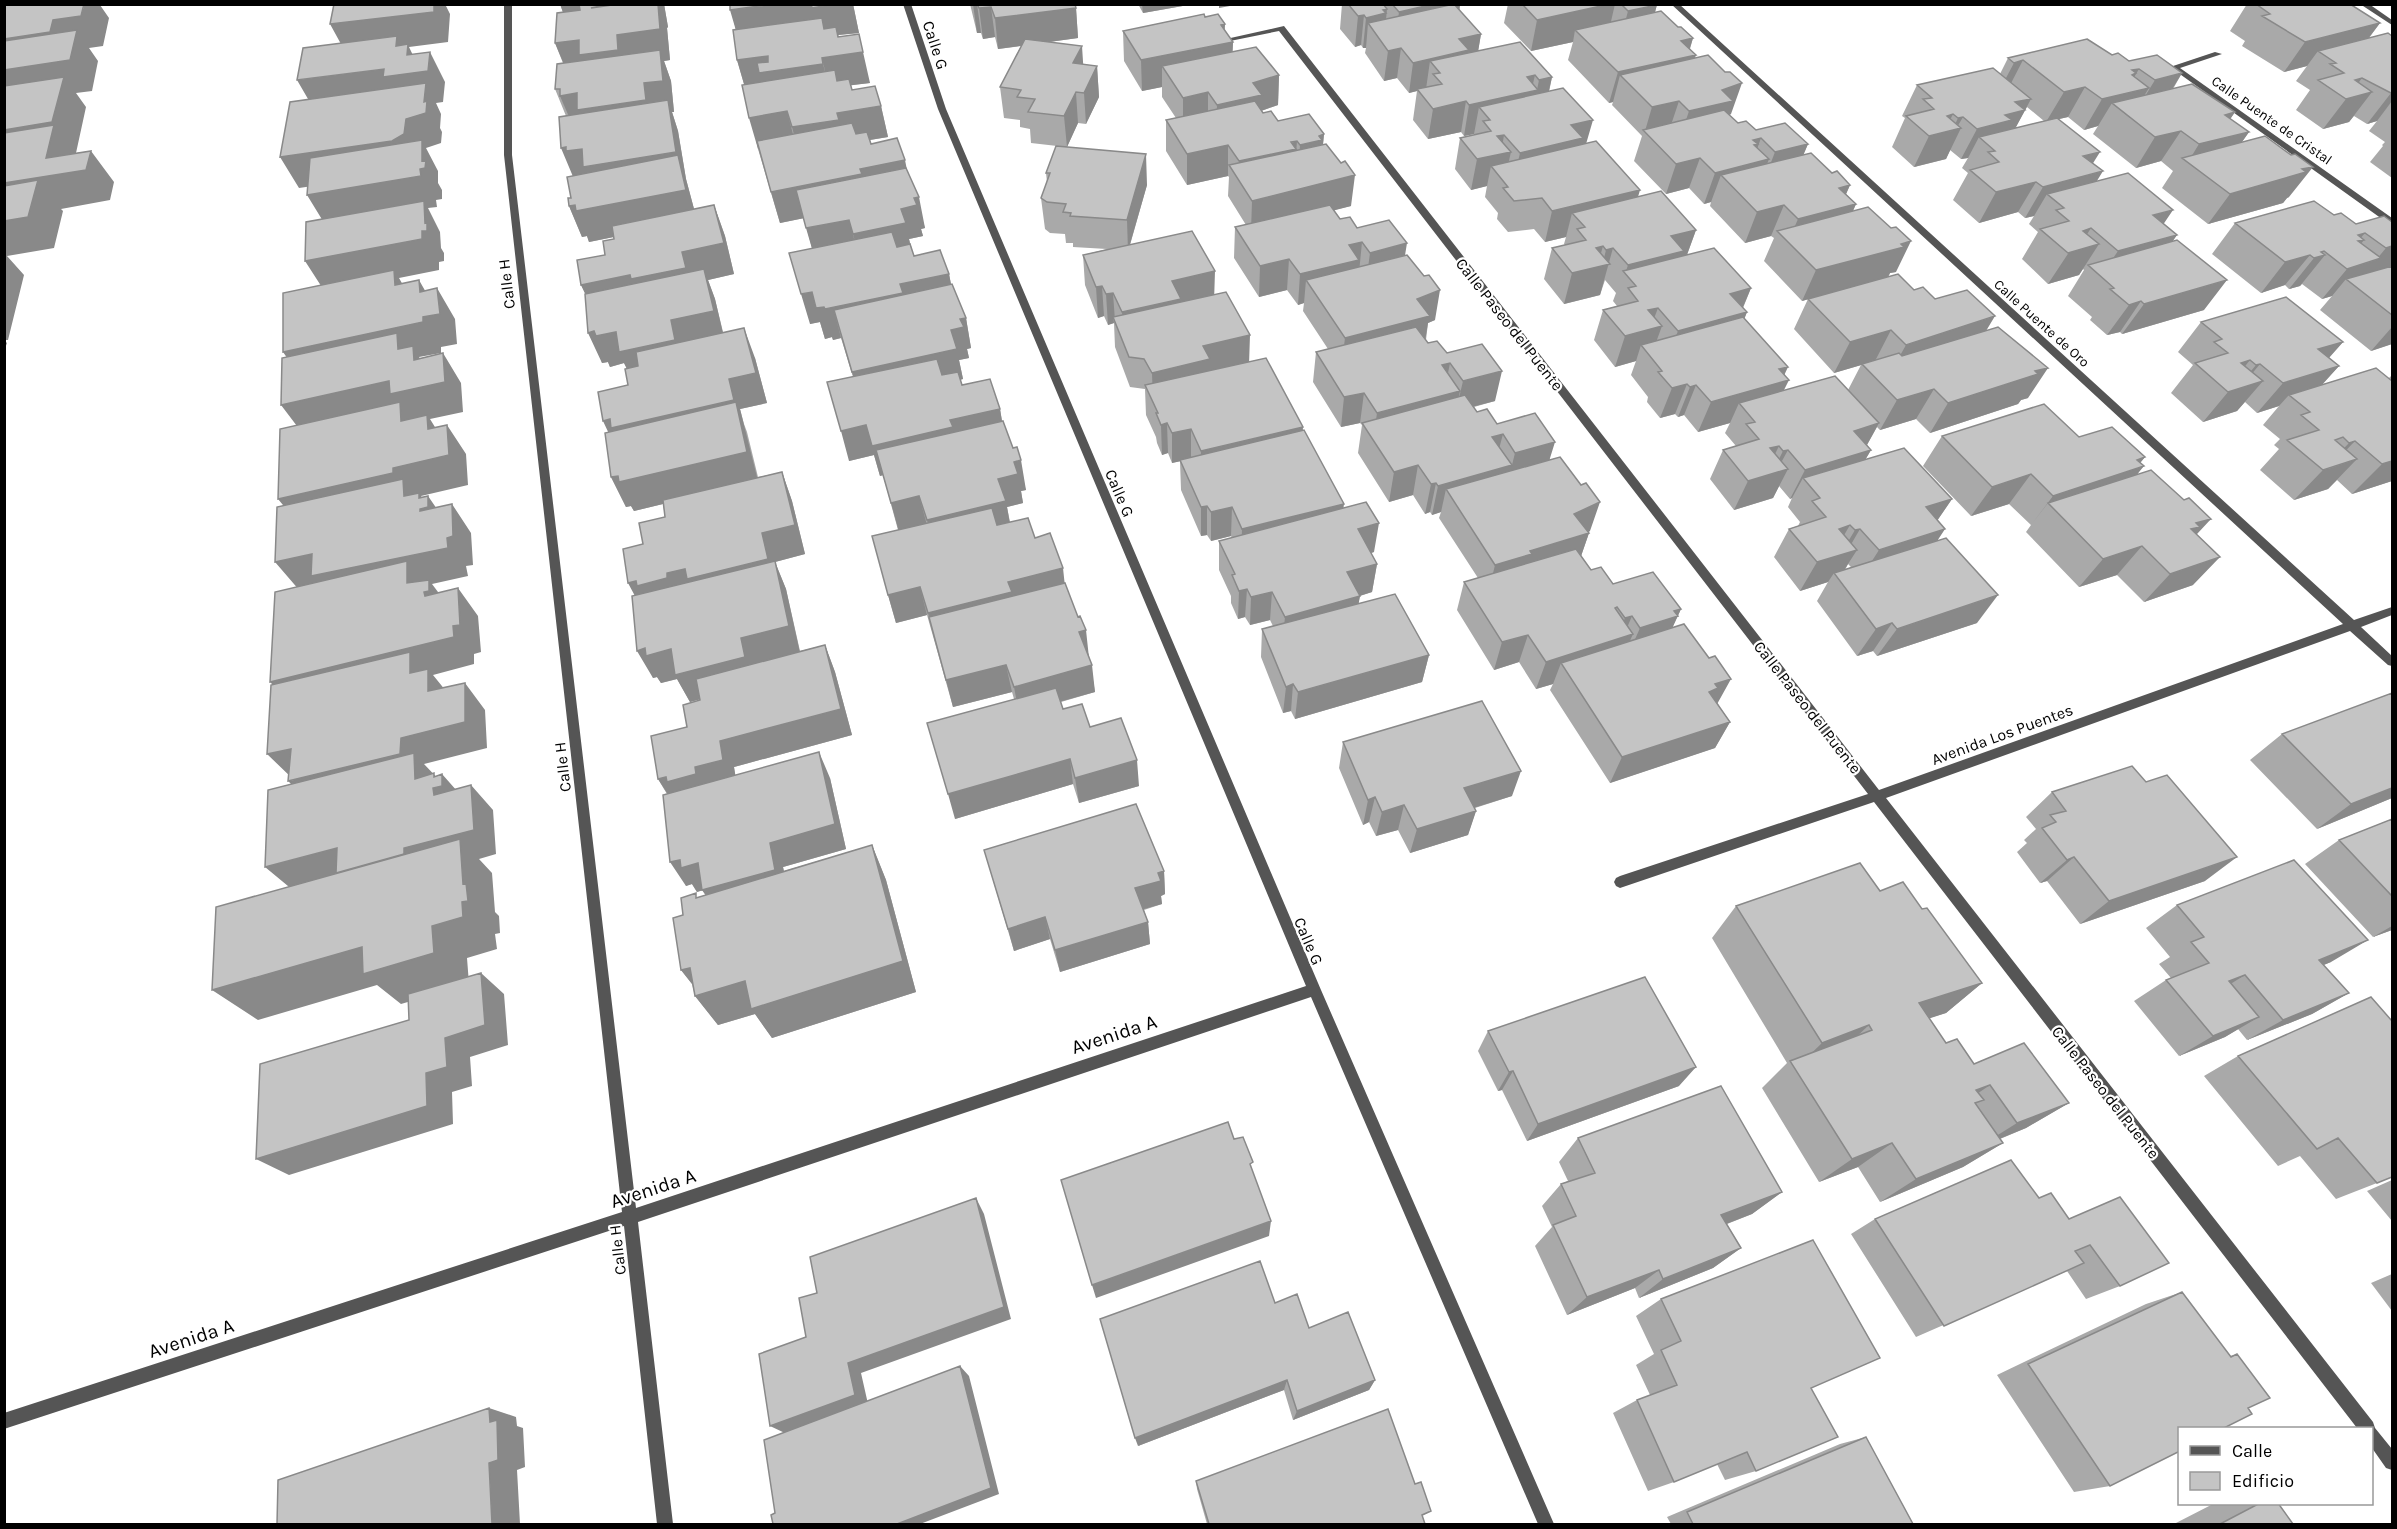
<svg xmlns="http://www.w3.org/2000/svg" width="2397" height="1529" font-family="Karla,sans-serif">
<rect width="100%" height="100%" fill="#fff"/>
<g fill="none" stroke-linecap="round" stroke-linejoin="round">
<path fill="#555" fill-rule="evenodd" d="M 504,4 L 512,4 L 512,155 L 636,1208 L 1306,986 L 938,109 L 903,4 L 911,4 L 946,109 L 1321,990 L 1554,1524 L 1538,1524 L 1311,997 L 638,1222 L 673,1524 L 657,1524 L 624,1226 L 4,1429 L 4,1413 L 622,1212 L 504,155 Z
M 1671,4 L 1679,4 L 2354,620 L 2392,607 L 2392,615 L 2361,627 L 2392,656 L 2392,666 L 2388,665 L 2350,631 L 1886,798 L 2373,1422 L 2375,1428 L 2392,1449 L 2392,1470 L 2386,1468 L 2372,1448 L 2372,1428 L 2357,1428 L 1874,802 L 1620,888 L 1616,886 L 1614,882 L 1616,878 L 1620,876 L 1868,794 L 1279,31 L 1230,41 L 1226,39 L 1284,26 L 1879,790 L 2343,624 Z
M 2360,4 L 2369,4 L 2392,20 L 2392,25 Z
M 2215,52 L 2222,54 L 2180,68 L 2392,218 L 2392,225 L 2389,224 L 2170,67 Z"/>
</g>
<path fill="#a9a9a9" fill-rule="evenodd" d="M 560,4 L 664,4 L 668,27 L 667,28 L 670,60 L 664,61 L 671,81 L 674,112 L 672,112 L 678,131 L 686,179 L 694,209 L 714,205 L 725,236 L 734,274 L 708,280 L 715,299 L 723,332 L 755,358 L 767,403 L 740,409 L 744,424 L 747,432 L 758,477 L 782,472 L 792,501 L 805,554 L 775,562 L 786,589 L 800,651 L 825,645 L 835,672 L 852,735 L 734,767 L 735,775 L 830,778 L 846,849 L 783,867 L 784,871 L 872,845 L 886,880 L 916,992 L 772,1038 L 755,1014 L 718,1025 L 695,996 L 692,984 L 681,970 L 683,915 L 699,897 L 706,895 L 702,890 L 697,892 L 692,884 L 686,886 L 667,794 L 658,779 L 687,727 L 700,700 L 700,699 L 690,702 L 677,679 L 661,683 L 657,677 L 653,678 L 635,595 L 643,544 L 665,517 L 663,504 L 634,511 L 631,506 L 626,507 L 611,477 L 608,432 L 628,385 L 627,368 L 624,363 L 610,367 L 608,362 L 602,363 L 586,294 L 581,285 L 605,255 L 614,239 L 614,237 L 589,242 L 587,236 L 582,237 L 569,206 L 571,198 L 573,176 L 566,116 L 555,89 L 563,63 L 555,43 L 563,12 Z
M 730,4 L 853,4 L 859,33 L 838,35 L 870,83 L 851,85 L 852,90 L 881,106 L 888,137 L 870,140 L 871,144 L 907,171 L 925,228 L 921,229 L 923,236 L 909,239 L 914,256 L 949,274 L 951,284 L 966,318 L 971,348 L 967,349 L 969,358 L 959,360 L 963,379 L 960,380 L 962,385 L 1000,409 L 1002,421 L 1026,490 L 1021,491 L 1023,503 L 1007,507 L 1010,522 L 1035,538 L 1065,583 L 1089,656 L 1095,692 L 1061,702 L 1063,709 L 1090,727 L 1139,786 L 1079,803 L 1073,784 L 955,819 L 1014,699 L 1012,692 L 953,707 L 927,615 L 896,623 L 888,595 L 898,530 L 883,475 L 880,476 L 874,455 L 849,461 L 853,377 L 841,338 L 833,340 L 832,337 L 825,339 L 820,322 L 810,324 L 812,248 L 804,218 L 780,223 L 758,149 L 744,84 L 737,60 L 736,30 Z
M 970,4 L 1075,4 L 1076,8 L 1078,38 L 1049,42 L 1083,65 L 1097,66 L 1099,97 L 1086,124 L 1078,123 L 1067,147 L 1147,185 L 1130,245 L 1214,294 L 1249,362 L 1303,430 L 1343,508 L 1374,552 L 1371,553 L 1377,564 L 1372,592 L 1360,596 L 1358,604 L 1429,655 L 1422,682 L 1295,719 L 1291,711 L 1283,713 L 1261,657 L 1262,629 L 1273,626 L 1270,620 L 1250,625 L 1245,617 L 1238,619 L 1231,603 L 1231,596 L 1219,570 L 1219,541 L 1232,538 L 1231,536 L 1211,541 L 1207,535 L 1201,536 L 1181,490 L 1180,461 L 1172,463 L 1168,453 L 1162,455 L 1157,443 L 1156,437 L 1146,415 L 1145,389 L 1130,387 L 1115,347 L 1114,323 L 1108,325 L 1104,316 L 1098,318 L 1085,285 L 1083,255 L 1107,249 L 1073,247 L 1073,243 L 1066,243 L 1065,234 L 1050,233 L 1045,229 L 1041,198 L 1047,182 L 1046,173 L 1066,147 L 1031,143 L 1030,129 L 1020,127 L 1020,120 L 1004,118 L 1000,87 L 1021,46 L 998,49 L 995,37 L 983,39 L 981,33 L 977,33 Z
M 1138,4 L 1194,4 L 1143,13 Z
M 1342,4 L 1460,4 L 1459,10 L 1481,34 L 1478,51 L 1552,77 L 1549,92 L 1586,144 L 1638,197 L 1696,230 L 1687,255 L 1751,288 L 1743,308 L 1747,312 L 1744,319 L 1785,375 L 1784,390 L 1848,390 L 1861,365 L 1834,373 L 1794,329 L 1808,299 L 1802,301 L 1764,261 L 1774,238 L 1771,236 L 1745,243 L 1710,206 L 1711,202 L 1704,204 L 1689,188 L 1666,194 L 1634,161 L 1642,136 L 1612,105 L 1613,102 L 1609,103 L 1568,60 L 1573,42 L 1531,51 L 1504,23 L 1508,4 L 1657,4 L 1655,13 L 1693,38 L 1690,49 L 1695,58 L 1731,114 L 1729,115 L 1738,123 L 1756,130 L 1808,144 L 1803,155 L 1850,185 L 1846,194 L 1856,204 L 1853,211 L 1896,272 L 1890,273 L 1888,277 L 1935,299 L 1986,331 L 2028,398 L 2021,400 L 2018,404 L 1930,433 L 1916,419 L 1880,430 L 1877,427 L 1867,445 L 1871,450 L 1865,460 L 1952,499 L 1937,521 L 1938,540 L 1977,623 L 1877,656 L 1873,651 L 1857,656 L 1817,601 L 1828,582 L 1800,591 L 1774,557 L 1789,529 L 1798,526 L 1800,522 L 1788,507 L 1792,498 L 1790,499 L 1779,486 L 1773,498 L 1734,510 L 1710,479 L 1723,450 L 1736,446 L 1725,433 L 1730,423 L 1698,432 L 1684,415 L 1678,417 L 1675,414 L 1660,418 L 1647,402 L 1648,397 L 1631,375 L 1636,361 L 1615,367 L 1594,340 L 1603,310 L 1617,306 L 1613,301 L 1616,293 L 1605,280 L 1600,295 L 1564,304 L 1544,279 L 1552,248 L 1565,245 L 1564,244 L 1566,237 L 1545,242 L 1534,229 L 1508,232 L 1497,219 L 1498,213 L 1485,197 L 1487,186 L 1471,190 L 1455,169 L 1460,138 L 1474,135 L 1474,134 L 1464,136 L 1461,132 L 1428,139 L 1413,120 L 1417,91 L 1409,93 L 1397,78 L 1384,81 L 1365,53 L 1366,48 L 1363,48 L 1361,45 L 1355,47 L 1340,29 ZM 1848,564 L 1851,567 L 1845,570 Z
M 2247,4 L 2350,4 L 2380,23 L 2369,38 L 2392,36 L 2392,178 L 2370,162 L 2383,146 L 2382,145 L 2385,142 L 2369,131 L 2377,121 L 2367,124 L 2354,116 L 2349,122 L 2323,129 L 2296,110 L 2310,90 L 2296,81 L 2307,66 L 2284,72 L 2242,46 L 2245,41 L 2230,31 Z
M 1225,24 L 1224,30 L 1233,42 L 1232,52 L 1279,75 L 1278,105 L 1261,111 L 1263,113 L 1278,121 L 1324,134 L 1323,144 L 1351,206 L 1334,210 L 1340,219 L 1357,228 L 1405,255 L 1435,320 L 1428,323 L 1426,340 L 1428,343 L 1447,353 L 1495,401 L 1474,407 L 1477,412 L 1497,424 L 1550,459 L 1590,531 L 1588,532 L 1589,533 L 1581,556 L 1591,570 L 1613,584 L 1681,609 L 1672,628 L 1717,703 L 1730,722 L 1715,748 L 1610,783 L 1550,690 L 1553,684 L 1536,689 L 1519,662 L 1494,670 L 1457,610 L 1464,582 L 1478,578 L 1439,518 L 1441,512 L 1432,515 L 1430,512 L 1425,514 L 1413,495 L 1389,502 L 1358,453 L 1362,425 L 1360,423 L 1341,427 L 1313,382 L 1316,352 L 1328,349 L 1303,311 L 1304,303 L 1298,305 L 1287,290 L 1259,297 L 1234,258 L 1235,227 L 1246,225 L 1228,196 L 1229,177 L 1228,176 L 1187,185 L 1166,151 L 1166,120 L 1176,118 L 1162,97 L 1162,87 L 1142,91 L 1124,61 L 1123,31 Z
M 2112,55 L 2129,61 L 2182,73 L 2173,89 L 2235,112 L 2230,119 L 2249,132 L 2242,142 L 2289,197 L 2287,198 L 2283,203 L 2208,224 L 2162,188 L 2173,171 L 2161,161 L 2136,168 L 2093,134 L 2098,126 L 2084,130 L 2068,117 L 2059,119 L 2092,163 L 2097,181 L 2164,224 L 2177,235 L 2172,241 L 2204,310 L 2122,334 L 2120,332 L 2107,335 L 2090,320 L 2092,317 L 2068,296 L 2084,270 L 2083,269 L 2079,275 L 2048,284 L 2022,259 L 2038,232 L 2029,224 L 2034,216 L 2025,218 L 2018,212 L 1979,223 L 1953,200 L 1968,173 L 1962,168 L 1968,158 L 1961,159 L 1950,150 L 1946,159 L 1914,167 L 1892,147 L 1905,118 L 1902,116 L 1917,85 L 2000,74 L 2008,58 ZM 2027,107 L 2044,121 L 2015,128 Z
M 2334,215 L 2356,224 L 2392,222 L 2392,344 L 2371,351 L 2320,310 L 2332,296 L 2322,299 L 2302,284 L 2300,286 L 2289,289 L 2285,285 L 2261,293 L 2212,254 L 2235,223 Z
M 2201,322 L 2343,342 L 2329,358 L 2339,366 L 2322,384 L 2389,378 L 2392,375 L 2392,481 L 2352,494 L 2337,480 L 2328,489 L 2294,500 L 2260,470 L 2279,449 L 2274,445 L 2280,439 L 2263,425 L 2279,406 L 2257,413 L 2245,402 L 2237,411 L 2203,422 L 2171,393 L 2193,365 L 2178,352 Z
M 1942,436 L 2079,437 L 2145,457 L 2140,463 L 2138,474 L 2196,535 L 2193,585 L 2144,602 L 2117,575 L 2079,587 L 2026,532 L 2031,525 L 2009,504 L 1971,516 L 1923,466 Z
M 2282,734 L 2392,798 L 2317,829 L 2250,760 Z
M 1343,742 L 1512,796 L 1475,808 L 1476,811 L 1468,835 L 1410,853 L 1398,830 L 1376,836 L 1369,822 L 1363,825 L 1339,768 Z
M 2052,792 L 2205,881 L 2080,924 L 2047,881 L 2040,883 L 2017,852 L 2027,843 L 2024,840 L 2036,829 L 2026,817 Z
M 2392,819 L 2392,930 L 2373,937 L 2305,864 L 2339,840 Z
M 984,850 L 1164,871 L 1165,894 L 1161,896 L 1162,904 L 1144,910 L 1148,922 L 1150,944 L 1060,972 L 1050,939 L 1014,951 Z
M 1880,891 L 1922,909 L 1982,983 L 1946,1013 L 1929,1018 L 1946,1043 L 1974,1064 L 2069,1103 L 2026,1128 L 2000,1139 L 2003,1143 L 1963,1167 L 1880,1202 L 1858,1167 L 1819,1182 L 1762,1088 L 1787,1063 L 1712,938 L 1736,906 Z
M 2177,905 L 2331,962 L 2323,965 L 2349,993 L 2312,1014 L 2247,1040 L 2238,1029 L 2225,1037 L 2179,1056 L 2134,1001 L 2166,980 L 2171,978 L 2159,964 L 2170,957 L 2146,928 Z
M 2371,997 L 2377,1183 L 2336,1199 L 2300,1156 L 2278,1166 L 2204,1076 L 2238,1056 Z
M 1488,1031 L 1679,1086 L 1527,1141 L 1502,1090 L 1498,1091 L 1478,1051 Z
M 1578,1138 L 1782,1192 L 1752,1214 L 1727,1224 L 1741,1248 L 1713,1268 L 1639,1298 L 1635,1288 L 1567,1315 L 1535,1246 L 1552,1227 L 1542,1206 L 1561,1184 L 1568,1181 L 1559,1162 Z
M 2392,1180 L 2392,1221 L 2367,1191 Z
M 2120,1197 L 2120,1286 L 2086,1299 L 2067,1271 L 1916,1337 L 1851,1234 L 1875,1219 L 2039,1198 L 2069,1219 Z
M 2392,1274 L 2392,1311 L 2371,1283 Z
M 2182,1292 L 2230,1356 L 2237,1354 L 2248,1408 L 2110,1486 L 2074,1492 L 1997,1375 L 2146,1304 Z
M 1661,1299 L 1811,1388 L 1756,1471 L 1725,1480 L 1717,1464 L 1674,1482 L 1648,1491 L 1613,1413 L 1637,1400 L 1650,1395 L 1636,1365 L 1654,1354 L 1636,1316 Z
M 1275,1303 L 1309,1328 L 1375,1380 L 1369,1390 L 1293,1420 L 1284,1390 L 1138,1446 Z
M 1866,1437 L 1913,1524 L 1671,1524 L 1667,1517 L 1840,1444 Z
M 1196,1481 L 1415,1484 L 1431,1511 L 1422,1516 L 1425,1524 L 1207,1524 L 1197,1489 Z
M 2219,1503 L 2278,1503 L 2293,1524 L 2174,1524 L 2213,1504 Z"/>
<path fill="#898989" d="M 4,4 L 104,4 L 100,5 L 109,18 L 103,46 L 89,48 L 98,61 L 92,91 L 76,93 L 86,107 L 76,153 L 91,151 L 114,182 L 110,200 L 61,209 L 63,211 L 54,248 L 7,256 L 24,275 L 8,340 L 4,340 L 4,39 L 84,8 Z
M 352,4 L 445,4 L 450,14 L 448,42 L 409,47 L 421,72 L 430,52 L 445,82 L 443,102 L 436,103 L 441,114 L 440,128 L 442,132 L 441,143 L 426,148 L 438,171 L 438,183 L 442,190 L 442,199 L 436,200 L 437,207 L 428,208 L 440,232 L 441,248 L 444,253 L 444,261 L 439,262 L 439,270 L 399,278 L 412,301 L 325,292 L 305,261 L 326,226 L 307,195 L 409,172 L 299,188 L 280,157 L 315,111 L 297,80 L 384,69 L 410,73 L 347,55 L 330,24 Z
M 560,4 L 582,4 L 589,23 L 566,21 Z
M 610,4 L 664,4 L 668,27 L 667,28 L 670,60 L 664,61 L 671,81 L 674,112 L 672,112 L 678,131 L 686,179 L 697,220 L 589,242 L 587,236 L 582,237 L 569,206 L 574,179 L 561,148 L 573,126 L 560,96 L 568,74 L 555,43 L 591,8 Z
M 853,4 L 859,33 L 838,35 L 842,55 L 863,52 L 870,83 L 829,88 L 822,58 L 739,41 L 730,10 L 772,5 Z
M 973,4 L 977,4 L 981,33 L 977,33 Z
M 1142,4 L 1194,4 L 1143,13 Z
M 1219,4 L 1241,4 L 1219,8 Z
M 1378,4 L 1385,4 L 1384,10 L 1387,9 L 1384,40 L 1368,23 L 1366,48 L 1363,48 L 1366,18 Z
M 1430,4 L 1460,4 L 1459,15 L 1395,42 L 1399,12 Z
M 1609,4 L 1615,4 L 1609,30 L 1575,30 L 1573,42 L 1531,51 L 1537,20 Z
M 1657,5 L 1648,35 L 1620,42 L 1628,11 Z
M 991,7 L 995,37 L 983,39 L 979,8 Z
M 1076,8 L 1078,38 L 998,49 L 995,18 Z
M 1364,15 L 1361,45 L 1355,47 L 1358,16 Z
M 2380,23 L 2357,53 L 2318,51 L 2307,66 L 2284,72 L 2305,42 Z
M 1225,24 L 1224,43 L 1233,42 L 1232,72 L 1162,66 L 1162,87 L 1142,91 L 1141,60 L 1221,25 Z
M 1481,34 L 1476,64 L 1440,73 L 1430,61 L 1426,89 L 1417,89 L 1417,91 L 1409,93 L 1413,63 L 1459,39 Z
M 1693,38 L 1687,57 L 1696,55 L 1686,85 L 1620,75 L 1613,102 L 1609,103 L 1618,72 L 1681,41 Z
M 1082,46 L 1084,77 L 1076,93 L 1078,123 L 1067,147 L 1064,116 L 1073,63 Z
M 1401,48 L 1397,78 L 1384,81 L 1388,51 Z
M 768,56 L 823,64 L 831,95 L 746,91 L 737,60 Z
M 2023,60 L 2007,91 L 1998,93 L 2014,63 Z
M 1097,66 L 1099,97 L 1086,124 L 1084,93 Z
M 2139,69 L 2124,94 L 2149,88 L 2130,118 L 2114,105 L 2113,106 L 2114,105 L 2112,103 L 2098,126 L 2084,130 L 2102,99 L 2132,70 Z
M 2182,73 L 2163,104 L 2136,111 L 2155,80 Z
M 1279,75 L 1278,105 L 1261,111 L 1216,135 L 1217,105 L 1253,83 Z
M 1535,75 L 1531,92 L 1537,90 L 1539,80 L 1552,77 L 1545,108 L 1490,120 L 1479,107 L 1474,134 L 1464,136 L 1469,105 L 1527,77 Z
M 2362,78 L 2347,98 L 2372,92 L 2349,122 L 2323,129 L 2346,99 L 2355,80 Z
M 1742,83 L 1731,114 L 1679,141 L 1689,111 L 1722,90 Z
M 2085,87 L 2068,117 L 2046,122 L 2064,92 Z
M 2392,87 L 2392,101 L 2377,121 L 2367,124 L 2391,93 Z
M 1208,92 L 1208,123 L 1183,128 L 1183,98 Z
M 2031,99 L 2015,129 L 1979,137 L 1968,158 L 1961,159 L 1977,129 L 2005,115 L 2015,102 Z
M 1466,101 L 1461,132 L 1428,139 L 1433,109 Z
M 1679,101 L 1669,131 L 1645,131 L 1652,107 Z
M 881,106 L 888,137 L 845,144 L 800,158 L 792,127 L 837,113 Z
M 787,111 L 795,142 L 758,149 L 749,118 Z
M 2235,112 L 2216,140 L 2249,132 L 2227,163 L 2188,162 L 2199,144 L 2225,115 Z
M 1953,114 L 1944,132 L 1952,131 L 1958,118 L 1963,117 L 1956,129 L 1961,128 L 1946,159 L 1914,167 L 1929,136 L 1947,116 Z
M 1593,120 L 1584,151 L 1513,184 L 1520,153 L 1571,125 Z
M 2181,131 L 2161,161 L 2136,168 L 2155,137 Z
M 1324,134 L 1321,165 L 1298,176 L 1300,145 Z
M 1504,135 L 1501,154 L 1511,152 L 1504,182 L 1491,166 L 1487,186 L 1471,190 L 1477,159 L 1497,136 Z
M 1761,138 L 1752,163 L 1769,159 L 1757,190 L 1721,175 L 1711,202 L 1704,204 L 1715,173 L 1753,140 Z
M 1297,141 L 1294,179 L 1239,180 L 1239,161 Z
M 1808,144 L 1795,175 L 1763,183 L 1775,152 Z
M 1228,145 L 1228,176 L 1187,185 L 1187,154 Z
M 2100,152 L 2085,176 L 2103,171 L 2084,202 L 2047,194 L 2034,216 L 2025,218 L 2043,187 L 2083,156 Z
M 1146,154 L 1147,185 L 1128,251 L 1127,220 Z
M 1700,158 L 1689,188 L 1666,194 L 1676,164 Z
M 905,160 L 911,190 L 869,205 L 780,223 L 771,192 L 860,169 Z
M 2313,167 L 2289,197 L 2287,198 L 2283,203 L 2208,224 L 2230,194 L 2302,169 Z
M 1355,175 L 1351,206 L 1251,232 L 1252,201 Z
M 2036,182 L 2018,212 L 1979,223 L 1996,192 Z
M 1850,185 L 1840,208 L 1856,204 L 1842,235 L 1788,242 L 1798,219 L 1839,188 Z
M 1640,190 L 1631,221 L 1585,227 L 1572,213 L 1566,237 L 1545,242 L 1552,211 Z
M 919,197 L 925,228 L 921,229 L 923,236 L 909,239 L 912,254 L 861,265 L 853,234 L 901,209 L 914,198 Z
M 714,205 L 725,236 L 734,274 L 708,280 L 715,299 L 725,342 L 633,382 L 624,363 L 610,367 L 608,362 L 602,363 L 588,333 L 594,331 L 616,332 L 675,340 L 595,315 L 581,285 L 682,252 Z
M 1784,205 L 1771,236 L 1745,243 L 1757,212 Z
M 2173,210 L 2152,241 L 2153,215 Z
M 849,220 L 857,250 L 815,259 L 806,228 Z
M 2091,228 L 2077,250 L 2099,244 L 2079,275 L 2048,284 L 2083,231 Z
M 1696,230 L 1685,260 L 1636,286 L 1625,274 L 1628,265 L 1671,236 Z
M 2365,233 L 2358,241 L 2364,240 L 2343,266 L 2358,235 Z
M 2177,235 L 2156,266 L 2101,276 L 2118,251 Z
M 1911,241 L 1896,272 L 1890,273 L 1888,277 L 1802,301 L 1816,270 Z
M 1362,242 L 1359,273 L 1306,280 L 1304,303 L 1298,305 L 1300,274 L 1349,245 Z
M 1407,243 L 1402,274 L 1366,283 L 1370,253 Z
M 1603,246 L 1597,267 L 1602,266 L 1606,250 L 1613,248 L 1600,295 L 1564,304 L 1572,273 L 1596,248 Z
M 2392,246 L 2392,267 L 2346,279 L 2332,296 L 2322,299 L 2347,269 L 2376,260 L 2386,248 Z
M 2324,251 L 2320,257 L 2325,255 L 2300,286 L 2289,289 L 2314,258 L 2321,252 Z
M 2310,255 L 2285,285 L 2261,293 L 2285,262 Z
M 1289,259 L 1287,290 L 1259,297 L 1260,266 Z
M 1215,271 L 1214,302 L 1124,342 L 1122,312 L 1172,281 Z
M 949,274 L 955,305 L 834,310 L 841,338 L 833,340 L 832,337 L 825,339 L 820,322 L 810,324 L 801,294 L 812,292 L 900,284 Z
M 419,280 L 436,310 L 437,288 L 455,319 L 457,344 L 441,347 L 441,353 L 419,357 L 431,376 L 443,353 L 461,383 L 463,412 L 430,419 L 446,445 L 447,425 L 466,454 L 468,485 L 421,496 L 428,507 L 428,496 L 448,525 L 302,528 L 278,499 L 303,434 L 281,405 L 414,360 L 304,382 L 283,352 Z
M 2227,280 L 2204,310 L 2122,334 L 2144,304 Z
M 1102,286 L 1104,316 L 1098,318 L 1096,287 Z
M 1751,288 L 1740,314 L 1747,312 L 1735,343 L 1666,361 L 1678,331 L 1730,294 Z
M 1440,290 L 1435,320 L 1428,323 L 1424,347 L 1341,369 L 1345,338 L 1417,299 Z
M 1113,293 L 1115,321 L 1113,317 L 1114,323 L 1108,325 L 1106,294 Z
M 2141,301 L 2120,332 L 2107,335 L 2129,305 Z
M 1658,308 L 1650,329 L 1662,326 L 1651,356 L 1641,345 L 1636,361 L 1615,367 L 1625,336 L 1648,310 Z
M 1995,316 L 1977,346 L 1889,375 L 1906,345 Z
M 966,318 L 971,348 L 967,349 L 969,358 L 959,360 L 963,379 L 860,402 L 852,372 L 951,330 L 960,319 Z
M 2392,327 L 2392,344 L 2371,351 Z
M 744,328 L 755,358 L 767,403 L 740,409 L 758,481 L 634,511 L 631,506 L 626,507 L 611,477 L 617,451 L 603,421 L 729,379 Z
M 1891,330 L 1875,361 L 1834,373 L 1850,342 Z
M 1250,335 L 1249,365 L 1210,390 L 1153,403 L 1152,373 L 1203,346 Z
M 4,340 L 7,343 L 4,351 Z
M 2343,342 L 2316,372 L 2318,349 Z
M 2250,360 L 2226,390 L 2241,363 Z
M 1450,363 L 1444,393 L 1442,365 Z
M 2260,364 L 2240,388 L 2263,381 L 2237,411 L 2203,422 L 2228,392 L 2236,389 L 2256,365 Z
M 2339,366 L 2312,396 L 2289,395 L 2279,406 L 2257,413 L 2283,383 Z
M 1788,367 L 1781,382 L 1789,380 L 1774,410 L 1739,403 L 1730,423 L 1698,432 L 1711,402 L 1779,369 Z
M 2048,368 L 2028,398 L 2021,400 L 2018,404 L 1930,433 L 1948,403 L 2035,371 Z
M 1502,371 L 1495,401 L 1456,411 L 1463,381 Z
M 1687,384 L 1675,414 L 1660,418 L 1672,388 Z
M 1696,385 L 1684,415 L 1678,417 L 1690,387 Z
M 1934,389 L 1916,419 L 1880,430 L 1897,400 Z
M 1460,391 L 1454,421 L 1373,441 L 1377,413 Z
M 1364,393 L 1360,423 L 1341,427 L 1344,397 Z
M 1000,409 L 1005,439 L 880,476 L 874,455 L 849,461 L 841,431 L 866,425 L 950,420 Z
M 1167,423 L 1168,453 L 1162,455 L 1161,425 Z
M 1879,423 L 1863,452 L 1871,450 L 1854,479 L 1803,478 L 1792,498 L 1790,499 L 1805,470 L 1854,431 Z
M 1303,427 L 1301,456 L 1200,481 L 1201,451 Z
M 1191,429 L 1191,459 L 1172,463 L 1172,433 Z
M 1503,434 L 1495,464 L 1492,437 Z
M 2355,441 L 2328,469 L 2357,459 L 2328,489 L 2294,500 L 2349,443 Z
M 1555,442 L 1546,471 L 1446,489 L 1441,512 L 1432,515 L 1438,486 L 1512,465 L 1515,453 Z
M 1779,446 L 1764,476 L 1770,448 Z
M 1788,450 L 1776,472 L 1788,469 L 1773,498 L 1734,510 L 1748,481 L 1772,473 L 1783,451 Z
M 2145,457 L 2135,469 L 2144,466 L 2120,495 L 2048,503 L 2031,525 L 2053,496 Z
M 1021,460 L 1026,490 L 1021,491 L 1023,503 L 1007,507 L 1011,530 L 934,549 L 927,520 L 998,479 L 1014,462 Z
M 2392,461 L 2392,481 L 2352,494 L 2382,464 Z
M 1418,465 L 1413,495 L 1389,502 L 1394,472 Z
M 782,472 L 792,501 L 805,554 L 775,562 L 786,589 L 800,653 L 758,684 L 690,702 L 677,679 L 661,683 L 657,677 L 653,678 L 637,651 L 643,611 L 628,583 L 667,573 L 762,533 Z
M 2031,474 L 2009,504 L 1971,516 L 1992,487 Z
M 1436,483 L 1430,512 L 1425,514 L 1431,484 Z
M 919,496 L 927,525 L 899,532 L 891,503 Z
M 1952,499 L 1932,528 L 1926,507 Z
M 1600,502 L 1590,531 L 1582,535 L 1589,533 L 1579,562 L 1488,594 L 1495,565 L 1530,551 L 1574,514 Z
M 452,504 L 471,533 L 473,565 L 466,566 L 468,576 L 432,584 L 450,608 L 300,591 L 275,562 L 312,554 L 447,538 Z
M 1344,504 L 1340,533 L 1241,558 L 1242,529 Z
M 1207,506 L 1207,535 L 1201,536 L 1201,507 Z
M 1232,507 L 1231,536 L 1211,541 L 1211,512 Z
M 2211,519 L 2184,548 L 2165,558 L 2196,523 Z
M 1379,523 L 1374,552 L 1354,558 L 1358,529 Z
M 1850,525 L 1833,554 L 1839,529 Z
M 1860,529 L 1846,553 L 1857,550 L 1839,578 L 1834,573 L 1828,582 L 1800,591 L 1817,562 L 1840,555 L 1855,530 Z
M 1945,529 L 1926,558 L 1861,578 L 1879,550 Z
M 2142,546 L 2117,575 L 2079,587 L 2103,559 Z
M 2220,557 L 2193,585 L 2144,602 L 2170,574 Z
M 1377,564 L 1372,592 L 1343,601 L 1347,572 Z
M 1063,568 L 1066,596 L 935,641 L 928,613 L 1008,582 Z
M 920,587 L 927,615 L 896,623 L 888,595 Z
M 458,588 L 478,616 L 481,652 L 474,654 L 474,664 L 433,675 L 450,696 L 297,709 L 270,682 L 453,626 Z
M 1247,589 L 1245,617 L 1238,619 L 1239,591 Z
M 1272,592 L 1270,620 L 1250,625 L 1251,597 Z
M 1998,595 L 1977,623 L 1877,656 L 1897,629 Z
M 1360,596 L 1355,624 L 1282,645 L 1285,617 Z
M 1681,609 L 1665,644 L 1628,655 L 1640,628 L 1674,611 Z
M 1632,616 L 1623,637 L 1633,634 L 1621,661 L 1561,663 L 1553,684 L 1536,689 L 1546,662 L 1616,639 L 1625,618 Z
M 1892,623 L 1873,651 L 1857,656 L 1876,629 Z
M 1086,630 L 1089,658 L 1079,632 Z
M 1528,635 L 1519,662 L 1494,670 L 1502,642 Z
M 825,645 L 835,672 L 852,735 L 734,767 L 737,785 L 674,804 L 658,779 L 666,777 L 695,767 L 720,741 Z
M 1429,655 L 1422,682 L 1295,719 L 1298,692 Z
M 1006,665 L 1012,692 L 953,707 L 946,680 Z
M 1092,665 L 1095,692 L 1019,713 L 1014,687 Z
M 1731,679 L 1716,706 L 1709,692 L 1715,684 Z
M 465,683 L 485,710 L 487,748 L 424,764 L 442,783 L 442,774 L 465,800 L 315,807 L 288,781 L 294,780 L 267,754 L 291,749 L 401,738 Z
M 1293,684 L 1291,711 L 1283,713 L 1286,687 Z
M 1730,722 L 1715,748 L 1610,783 L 1622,757 Z
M 819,752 L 830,778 L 846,849 L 783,867 L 788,894 L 718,913 L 702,890 L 770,843 Z
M 1070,759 L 1073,784 L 955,819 L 948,794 Z
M 1137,760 L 1139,786 L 1079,803 L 1075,778 Z
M 1521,771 L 1512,796 L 1457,813 L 1464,788 Z
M 471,785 L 493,810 L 496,854 L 479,859 L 492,873 L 495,912 L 499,916 L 500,933 L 495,934 L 497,949 L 467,958 L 469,984 L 401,1004 L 377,985 L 258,1020 L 212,990 L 294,891 L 265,867 L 337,848 L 404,848 Z
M 2392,788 L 2392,798 L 2317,829 L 2351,804 Z
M 1375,797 L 1369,822 L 1363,825 L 1368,800 Z
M 1404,805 L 1398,830 L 1376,836 L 1382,812 Z
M 1476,811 L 1468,835 L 1410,853 L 1417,829 Z
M 872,845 L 886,880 L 916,992 L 772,1038 L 755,1014 L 718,1025 L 695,996 L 700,994 L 681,970 L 690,968 L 745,981 Z
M 2074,857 L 2047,881 L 2040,883 L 2067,860 Z
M 2237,857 L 2205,881 L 2080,924 L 2109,901 Z
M 680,860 L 698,863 L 714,887 L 697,892 L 692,884 L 686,886 L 670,862 Z
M 1164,871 L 1165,894 L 1161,896 L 1162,904 L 1137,911 L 1135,888 L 1158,873 Z
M 1045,917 L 1050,939 L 1014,951 L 1008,929 Z
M 1148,922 L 1150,944 L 1060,972 L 1055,950 Z
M 2392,926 L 2392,930 L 2373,937 Z
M 2368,940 L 2331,962 L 2283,982 L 2319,960 Z
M 481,973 L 504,994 L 508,1045 L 470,1057 L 472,1086 L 452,1092 L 453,1124 L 289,1175 L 256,1159 L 426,1073 Z
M 2245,975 L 2211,996 L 2229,981 Z
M 1982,983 L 1946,1013 L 1885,1033 L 1919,1003 Z
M 2349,993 L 2312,1014 L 2247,1040 L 2283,1020 Z
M 2259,1017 L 2225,1037 L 2179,1056 L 2213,1036 Z
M 1869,1025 L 1838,1054 L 1795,1069 L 1822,1043 Z
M 1696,1067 L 1679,1086 L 1527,1141 L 1538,1124 Z
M 1513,1071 L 1502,1090 L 1498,1091 L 1509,1072 Z
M 1990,1085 L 1952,1111 L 1976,1090 Z
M 2069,1103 L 2026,1128 L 1977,1148 L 2017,1123 Z
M 1892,1143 L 1858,1167 L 1819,1182 L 1852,1159 Z
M 2003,1143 L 1963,1167 L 1880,1202 L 1916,1179 Z
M 1782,1192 L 1752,1214 L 1695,1236 L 1721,1215 Z
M 976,1198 L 984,1214 L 1011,1319 L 861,1373 L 868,1404 L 787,1434 L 770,1426 L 848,1363 Z
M 1271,1221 L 1269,1236 L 1096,1298 L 1092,1285 Z
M 1741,1248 L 1713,1268 L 1639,1298 L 1663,1279 Z
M 1659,1270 L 1635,1288 L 1567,1315 L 1587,1297 Z
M 960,1366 L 969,1376 L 999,1494 L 920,1524 L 897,1524 Z
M 1287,1380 L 1284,1390 L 1138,1446 L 1135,1438 Z
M 1375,1380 L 1369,1390 L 1293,1420 L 1297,1411 Z
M 489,1408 L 516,1417 L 517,1426 L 523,1428 L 525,1467 L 517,1470 L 520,1524 L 492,1524 L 489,1463 Z"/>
<path fill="#c4c4c4" stroke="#898989" stroke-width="1.5" d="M 4,4 L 84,4 L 81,16 L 53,20 L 50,32 L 4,39 Z
M 334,4 L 434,4 L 434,12 L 330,24 Z
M 579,4 L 610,4 L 591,8 L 619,4 L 658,4 L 660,29 L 617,35 L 618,50 L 579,55 L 579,40 L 555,43 L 557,13 L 580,10 Z
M 730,4 L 774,4 L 730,10 Z
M 811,4 L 834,4 L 812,8 Z
M 977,4 L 1075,4 L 1076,8 L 995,18 L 991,7 L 979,8 Z
M 1348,4 L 1383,4 L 1387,9 L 1383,10 L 1386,13 L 1366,18 L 1364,15 L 1358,16 Z
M 1392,4 L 1434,4 L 1399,12 Z
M 1454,4 L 1481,34 L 1459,39 L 1469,50 L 1413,63 L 1401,48 L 1388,51 L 1368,23 Z
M 1522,4 L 1610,4 L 1537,20 Z
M 1621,4 L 1657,4 L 1657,5 L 1628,11 Z
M 2256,4 L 2350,4 L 2380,23 L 2305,42 L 2262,16 L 2270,14 Z
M 1661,11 L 1678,27 L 1681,27 L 1693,38 L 1681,41 L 1696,55 L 1618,72 L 1575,30 Z
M 1204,14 L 1205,17 L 1218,14 L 1225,24 L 1221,25 L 1233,42 L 1141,60 L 1123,31 Z
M 822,18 L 824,29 L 836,27 L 838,37 L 859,34 L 863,52 L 822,58 L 823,64 L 759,73 L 757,63 L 768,62 L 768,56 L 737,60 L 733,30 Z
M 77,30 L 70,60 L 4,70 L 4,41 Z
M 2388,33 L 2392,36 L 2392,92 L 2391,93 L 2362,78 L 2355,80 L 2372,92 L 2346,99 L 2318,80 L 2344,73 L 2330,64 L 2336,63 L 2318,51 Z
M 397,36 L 396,46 L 408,44 L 407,55 L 430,52 L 428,71 L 383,77 L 384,69 L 297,80 L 303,48 Z
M 1025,39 L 1082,46 L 1073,63 L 1097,66 L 1084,93 L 1076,92 L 1064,116 L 1028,112 L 1035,99 L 1017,97 L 1021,90 L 1000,87 Z
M 2087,39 L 2112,55 L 2118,53 L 2129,61 L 2157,55 L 2182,73 L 2155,80 L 2139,69 L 2132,70 L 2136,73 L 2132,75 L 2149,88 L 2102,99 L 2085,87 L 2064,92 L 2023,60 L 2014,63 L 2008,58 Z
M 1520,42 L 1552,77 L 1539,80 L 1535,75 L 1527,77 L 1538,90 L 1469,105 L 1466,101 L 1433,109 L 1417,89 L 1442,84 L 1433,74 L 1440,73 L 1430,61 Z
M 1256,47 L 1279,75 L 1253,83 L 1262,95 L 1217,105 L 1208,92 L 1183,98 L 1162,66 Z
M 660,50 L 663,81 L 644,83 L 646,100 L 577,110 L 577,93 L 560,96 L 560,89 L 555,89 L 557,64 Z
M 1708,55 L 1725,72 L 1730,72 L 1742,83 L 1722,90 L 1733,101 L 1689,111 L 1679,101 L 1652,107 L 1620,75 Z
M 1993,68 L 2031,99 L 2015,102 L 2025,110 L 2005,115 L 2012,120 L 1977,129 L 1963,117 L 1958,118 L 1953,114 L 1947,116 L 1961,128 L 1929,136 L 1906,116 L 1934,109 L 1923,99 L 1932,98 L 1917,85 Z
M 835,70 L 837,81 L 849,79 L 852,90 L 875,86 L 881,106 L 837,113 L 839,120 L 792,127 L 787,111 L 749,118 L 742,85 Z
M 64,77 L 52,122 L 4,130 L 4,86 Z
M 426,83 L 424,102 L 427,101 L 426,113 L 406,119 L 404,134 L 392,141 L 280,157 L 290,102 Z
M 2192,84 L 2235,112 L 2225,115 L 2249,132 L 2199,144 L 2181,131 L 2155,137 L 2112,103 Z
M 1563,88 L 1593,120 L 1571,125 L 1583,138 L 1520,153 L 1504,135 L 1497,136 L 1511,152 L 1477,159 L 1460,138 L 1491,131 L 1483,121 L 1490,120 L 1479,107 Z
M 668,100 L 676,152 L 583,167 L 582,149 L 566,151 L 566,147 L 561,148 L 559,117 Z
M 1255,101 L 1263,113 L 1271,111 L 1278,121 L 1309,114 L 1324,134 L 1319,136 L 1322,140 L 1300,145 L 1297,141 L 1291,142 L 1296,149 L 1239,161 L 1228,145 L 1187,154 L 1166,120 Z
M 1724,110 L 1738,123 L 1746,121 L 1756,130 L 1785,123 L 1808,144 L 1775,152 L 1761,138 L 1753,140 L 1758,144 L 1754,145 L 1769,159 L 1715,173 L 1700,158 L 1676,164 L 1643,130 Z
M 2057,118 L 2100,152 L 2083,156 L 2103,171 L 2043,187 L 2036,182 L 1996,192 L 1970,170 L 1999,162 L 1988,152 L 1995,151 L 1979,137 Z
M 852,123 L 856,134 L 867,132 L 871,144 L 897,138 L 905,160 L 860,169 L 862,174 L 771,192 L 757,141 Z
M 54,125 L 46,158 L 91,151 L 86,170 L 4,183 L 4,133 Z
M 2265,136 L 2291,155 L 2295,154 L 2313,167 L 2302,169 L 2306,172 L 2230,194 L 2182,158 Z
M 422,140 L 422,161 L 426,160 L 425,168 L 420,169 L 421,176 L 307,195 L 310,158 Z
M 1596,141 L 1640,190 L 1552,211 L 1542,198 L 1514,201 L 1503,188 L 1508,187 L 1491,166 Z
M 1326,144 L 1341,163 L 1345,161 L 1355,175 L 1252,201 L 1229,165 Z
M 1056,146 L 1146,154 L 1127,220 L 1070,216 L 1071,213 L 1063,212 L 1066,204 L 1047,202 L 1041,198 L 1050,173 L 1046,173 Z
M 1811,153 L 1832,173 L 1837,171 L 1850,185 L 1839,188 L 1856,204 L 1798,219 L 1784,205 L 1757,212 L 1721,175 Z
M 678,155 L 686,190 L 576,211 L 575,205 L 569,206 L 568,198 L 571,198 L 567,177 Z
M 906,168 L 919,197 L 914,198 L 917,205 L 901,209 L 906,223 L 853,234 L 849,220 L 806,228 L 796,190 Z
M 2128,173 L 2173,210 L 2153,215 L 2177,235 L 2118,251 L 2091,228 L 2083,231 L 2099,244 L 2068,253 L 2040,229 L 2069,221 L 2056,210 L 2064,208 L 2047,194 Z
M 38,180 L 28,217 L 4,221 L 4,186 Z
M 1661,191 L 1696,230 L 1671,236 L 1684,251 L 1628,265 L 1613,248 L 1606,250 L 1603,246 L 1596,248 L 1610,264 L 1572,273 L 1552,248 L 1586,240 L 1577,229 L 1585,227 L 1572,213 Z
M 424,201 L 425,223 L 427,222 L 427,231 L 422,231 L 422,239 L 305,261 L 306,222 Z
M 2314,201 L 2334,215 L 2341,213 L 2356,224 L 2384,216 L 2392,222 L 2392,246 L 2386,248 L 2365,233 L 2358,235 L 2364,240 L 2358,241 L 2381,258 L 2347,269 L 2324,251 L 2321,252 L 2325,255 L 2314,258 L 2310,255 L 2285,262 L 2235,223 Z
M 714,205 L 724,243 L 682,252 L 686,268 L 631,279 L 630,275 L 581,285 L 577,260 L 605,255 L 603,241 L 614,239 L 612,226 Z
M 1330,205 L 1340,219 L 1350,217 L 1357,228 L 1389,220 L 1407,243 L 1370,253 L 1362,242 L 1349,245 L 1359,260 L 1300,274 L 1289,259 L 1260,266 L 1235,227 Z
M 1868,207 L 1891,228 L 1896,227 L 1911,241 L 1901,244 L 1904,247 L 1816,270 L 1777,231 Z
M 1192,231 L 1215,271 L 1172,281 L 1181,299 L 1122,312 L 1113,293 L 1106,294 L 1102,286 L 1096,287 L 1083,255 Z
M 892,232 L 897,247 L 910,244 L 914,256 L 940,250 L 949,274 L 900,284 L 903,293 L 825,309 L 824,307 L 816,308 L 812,292 L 801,294 L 789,253 Z
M 2177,240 L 2227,280 L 2144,304 L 2141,301 L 2129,305 L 2110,289 L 2114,288 L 2088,265 Z
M 1714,248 L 1751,288 L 1730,294 L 1747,312 L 1678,331 L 1658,308 L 1648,310 L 1662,326 L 1625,336 L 1603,310 L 1638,301 L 1628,288 L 1636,286 L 1623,271 Z
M 1407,255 L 1424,276 L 1429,275 L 1440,290 L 1417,299 L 1430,316 L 1345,338 L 1306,280 Z
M 2392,266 L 2392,315 L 2346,279 Z
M 704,269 L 714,311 L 671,320 L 675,340 L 619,352 L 616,332 L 596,336 L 594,331 L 588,333 L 585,294 Z
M 394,270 L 395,285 L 419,280 L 420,292 L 437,288 L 440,314 L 423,317 L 423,322 L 283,352 L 283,293 Z
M 1898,274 L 1914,290 L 1923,287 L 1935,299 L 1967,290 L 1995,316 L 1906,345 L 1891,330 L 1850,342 L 1808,299 Z
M 952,284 L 966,318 L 960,319 L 964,327 L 951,330 L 957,349 L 852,372 L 834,310 Z
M 1226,292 L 1250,335 L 1203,346 L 1210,359 L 1152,373 L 1144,359 L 1129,357 L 1113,317 Z
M 2286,297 L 2343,342 L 2318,349 L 2339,366 L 2283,383 L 2260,364 L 2256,365 L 2250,360 L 2241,363 L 2263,381 L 2228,392 L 2195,363 L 2228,353 L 2214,342 L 2222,339 L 2201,322 Z
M 1743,317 L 1788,367 L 1779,369 L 1789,380 L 1711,402 L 1696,385 L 1690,387 L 1687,384 L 1672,388 L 1658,372 L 1662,371 L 1641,345 Z
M 1416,327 L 1428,343 L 1437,341 L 1447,353 L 1482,344 L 1502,371 L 1463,381 L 1450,363 L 1442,365 L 1460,391 L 1377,413 L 1364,393 L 1344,397 L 1316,352 Z
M 1998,327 L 2048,368 L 2035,371 L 2038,374 L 1948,403 L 1934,389 L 1897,400 L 1862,364 L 1899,353 L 1902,356 Z
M 744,328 L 756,373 L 729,379 L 734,400 L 611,428 L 610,419 L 603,421 L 598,392 L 628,385 L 625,369 L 638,366 L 636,352 Z
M 397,333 L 398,349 L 413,346 L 414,360 L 443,353 L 445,382 L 390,394 L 389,381 L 281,405 L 282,358 Z
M 1266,358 L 1303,427 L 1201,451 L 1191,429 L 1172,433 L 1167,423 L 1161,425 L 1156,413 L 1158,413 L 1145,385 Z
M 937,359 L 942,375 L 958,372 L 962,385 L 990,379 L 1000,409 L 950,420 L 953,427 L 872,446 L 866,425 L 841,431 L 827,382 Z
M 2376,368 L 2392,381 L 2392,461 L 2382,464 L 2355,441 L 2349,443 L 2343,437 L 2335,440 L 2357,459 L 2323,470 L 2287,440 L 2319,430 L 2301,415 L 2310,412 L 2289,395 Z
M 1835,376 L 1879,423 L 1854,431 L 1871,450 L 1805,470 L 1788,450 L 1783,451 L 1779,446 L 1770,448 L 1788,469 L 1748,481 L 1723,450 L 1759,439 L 1746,424 L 1755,422 L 1739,403 Z
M 1465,395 L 1477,412 L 1487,409 L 1497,424 L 1535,413 L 1555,442 L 1515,453 L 1503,434 L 1492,437 L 1512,465 L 1438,486 L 1436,483 L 1431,484 L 1418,465 L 1394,472 L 1362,423 Z
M 400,402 L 401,421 L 427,415 L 428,429 L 447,425 L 449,455 L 393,468 L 393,473 L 278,499 L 280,429 Z
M 736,402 L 747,452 L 619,482 L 618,476 L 611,477 L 605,433 Z
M 2044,404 L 2079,437 L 2112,427 L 2145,457 L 2137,460 L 2144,466 L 2053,496 L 2031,474 L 1992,487 L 1942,436 Z
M 1003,421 L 1013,448 L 1017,447 L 1021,460 L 1014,462 L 1018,474 L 998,479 L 1006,501 L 927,520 L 919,496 L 891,503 L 876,450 Z
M 1304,430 L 1344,504 L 1242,529 L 1232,507 L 1211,512 L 1207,506 L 1201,507 L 1180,460 Z
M 1904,448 L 1952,499 L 1926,507 L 1945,529 L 1879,550 L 1860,529 L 1855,530 L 1850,525 L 1839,529 L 1857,550 L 1817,562 L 1789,529 L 1826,517 L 1812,501 L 1820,498 L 1803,478 Z
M 1560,457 L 1581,485 L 1586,483 L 1600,502 L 1574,514 L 1589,533 L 1530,551 L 1532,554 L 1495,565 L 1446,489 Z
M 2151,470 L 2184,500 L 2189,498 L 2211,519 L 2196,523 L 2200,527 L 2191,529 L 2220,557 L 2170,574 L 2142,546 L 2103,559 L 2048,503 Z
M 782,472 L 795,525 L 762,533 L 768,559 L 687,579 L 685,569 L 667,573 L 667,578 L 637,586 L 636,581 L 628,583 L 623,549 L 643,544 L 639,523 L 665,517 L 663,500 Z
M 403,479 L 404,496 L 419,493 L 419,498 L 428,496 L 428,507 L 420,509 L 420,511 L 452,504 L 453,536 L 447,538 L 448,548 L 311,576 L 312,554 L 275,562 L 277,507 Z
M 1366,502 L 1379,523 L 1358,529 L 1377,564 L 1347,572 L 1360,596 L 1285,617 L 1272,592 L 1251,597 L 1247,589 L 1239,591 L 1232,575 L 1235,574 L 1219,541 Z
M 992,508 L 997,525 L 1028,518 L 1035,538 L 1050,533 L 1063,568 L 1008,582 L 1012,592 L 928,613 L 920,587 L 888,595 L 872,536 Z
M 1946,538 L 1998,595 L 1897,629 L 1892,623 L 1876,629 L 1834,573 Z
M 1576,549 L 1591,570 L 1601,567 L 1613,584 L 1653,572 L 1681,609 L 1674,611 L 1678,616 L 1640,628 L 1632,616 L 1625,618 L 1617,607 L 1615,608 L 1633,634 L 1546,662 L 1528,635 L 1502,642 L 1464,582 Z
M 407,561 L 407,583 L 429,580 L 429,591 L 424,592 L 425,596 L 458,588 L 460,625 L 453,626 L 454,637 L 270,682 L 275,592 Z
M 775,561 L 789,626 L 741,638 L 745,657 L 675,675 L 671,649 L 646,656 L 645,648 L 637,651 L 632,596 Z
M 1065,583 L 1078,617 L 1080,616 L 1086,630 L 1079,632 L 1092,665 L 1014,687 L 1006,665 L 946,680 L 929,617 Z
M 1395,594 L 1429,655 L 1298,692 L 1293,684 L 1286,687 L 1262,629 Z
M 1684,624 L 1709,658 L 1715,656 L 1731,679 L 1715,684 L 1718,688 L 1709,692 L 1730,722 L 1622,757 L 1561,663 Z
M 825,645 L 841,709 L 720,741 L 723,760 L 695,767 L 696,774 L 667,782 L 666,777 L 658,779 L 651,736 L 687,727 L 683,705 L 700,700 L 696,679 Z
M 410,652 L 410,673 L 428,669 L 428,691 L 465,683 L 465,722 L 401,738 L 400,754 L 288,781 L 291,749 L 267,754 L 271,685 Z
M 1056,688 L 1063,709 L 1082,704 L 1090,727 L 1121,718 L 1137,760 L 1075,778 L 1070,759 L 948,794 L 927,723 Z
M 2392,693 L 2392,788 L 2351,804 L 2282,734 Z
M 1482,701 L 1521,771 L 1464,788 L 1476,811 L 1417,829 L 1404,805 L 1382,812 L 1375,797 L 1368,800 L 1343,742 Z
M 819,752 L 835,824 L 770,843 L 775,870 L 702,890 L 698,863 L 681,868 L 680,860 L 670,862 L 663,795 Z
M 414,753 L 415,779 L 434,773 L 434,777 L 442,774 L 442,786 L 433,788 L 434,795 L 471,785 L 474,830 L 404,848 L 404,854 L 336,873 L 337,848 L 265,867 L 268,790 Z
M 2132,766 L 2146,782 L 2167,775 L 2237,857 L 2109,901 L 2074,857 L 2067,860 L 2042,828 L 2056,822 L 2050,815 L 2066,811 L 2052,792 Z
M 1136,804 L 1164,871 L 1158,873 L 1161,881 L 1135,888 L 1148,922 L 1055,950 L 1045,917 L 1008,929 L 984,850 Z
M 2392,819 L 2392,896 L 2339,840 Z
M 460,839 L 463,884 L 466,883 L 468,901 L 462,902 L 463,917 L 432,926 L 434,953 L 363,974 L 362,947 L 212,990 L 216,907 Z
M 872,845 L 903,961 L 751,1009 L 745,981 L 695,996 L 690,968 L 681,970 L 673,918 L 683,915 L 681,898 L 696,893 L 696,898 Z
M 2294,860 L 2368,940 L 2319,960 L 2349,993 L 2283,1020 L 2245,975 L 2229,981 L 2259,1017 L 2213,1036 L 2166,980 L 2209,963 L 2191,942 L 2204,937 L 2177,905 Z
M 1860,863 L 1880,891 L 1903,882 L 1922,909 L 1927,908 L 1982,983 L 1919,1003 L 1946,1043 L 1957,1039 L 1974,1064 L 2024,1043 L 2069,1103 L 2017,1123 L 1990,1085 L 1976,1090 L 1984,1100 L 1975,1103 L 2003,1143 L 1916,1179 L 1892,1143 L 1852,1159 L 1790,1061 L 1872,1030 L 1869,1025 L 1822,1043 L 1736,906 Z
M 481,973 L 485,1025 L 445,1038 L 447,1067 L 426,1073 L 427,1106 L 256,1159 L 260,1064 L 409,1020 L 408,994 Z
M 1645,977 L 1696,1067 L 1538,1124 L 1513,1071 L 1509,1072 L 1488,1031 Z
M 2371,997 L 2392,1021 L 2392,1177 L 2377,1183 L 2338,1138 L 2317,1149 L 2238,1056 Z
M 1721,1086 L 1782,1192 L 1721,1215 L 1741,1248 L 1663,1279 L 1659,1270 L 1587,1297 L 1553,1225 L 1576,1216 L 1561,1184 L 1595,1173 L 1578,1138 Z
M 1228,1122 L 1234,1139 L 1243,1137 L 1253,1162 L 1250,1164 L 1271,1221 L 1092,1285 L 1061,1180 Z
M 2011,1160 L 2039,1198 L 2051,1193 L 2069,1219 L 2120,1197 L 2169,1263 L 2120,1286 L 2090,1245 L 2075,1251 L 2084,1263 L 1944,1326 L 1875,1219 Z
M 976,1198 L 1004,1307 L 848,1363 L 855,1395 L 770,1426 L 759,1354 L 806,1337 L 799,1298 L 817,1293 L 810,1257 Z
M 1813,1240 L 1880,1358 L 1811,1388 L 1838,1437 L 1756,1471 L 1747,1452 L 1674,1482 L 1637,1400 L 1677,1385 L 1661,1350 L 1681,1341 L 1661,1299 Z
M 1260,1261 L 1275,1303 L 1297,1294 L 1309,1328 L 1348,1312 L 1375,1380 L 1297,1411 L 1287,1380 L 1135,1438 L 1100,1319 Z
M 2182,1292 L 2231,1357 L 2237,1354 L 2270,1398 L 2248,1408 L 2252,1414 L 2224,1428 L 2180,1428 L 2180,1451 L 2110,1486 L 2028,1364 Z
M 960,1366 L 991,1488 L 897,1524 L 773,1524 L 771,1515 L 775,1513 L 764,1440 Z
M 489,1408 L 490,1422 L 497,1420 L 498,1460 L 489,1463 L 492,1524 L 277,1524 L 278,1480 Z
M 1388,1409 L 1415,1484 L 1421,1482 L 1431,1511 L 1422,1515 L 1425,1524 L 1209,1524 L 1196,1481 Z
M 1866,1437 L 1913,1524 L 1693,1524 L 1687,1512 Z
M 2260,1503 L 2278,1503 L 2293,1524 L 2220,1524 Z"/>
<g text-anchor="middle" stroke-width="4.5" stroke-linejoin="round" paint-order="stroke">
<g font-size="14" fill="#000" stroke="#fff">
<text transform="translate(2272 120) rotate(35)" y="5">Calle Puente de Cristal</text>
<text transform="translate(2042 323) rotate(42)" y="5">Calle Puente de Oro</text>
</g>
<g font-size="16" fill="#000" stroke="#fff">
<text transform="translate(936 45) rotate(72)" y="6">Calle G</text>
<text transform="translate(506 284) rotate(-97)" y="6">Calle H</text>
<text transform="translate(1510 324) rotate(52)" y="6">Calle Paseo del Puente</text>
<text transform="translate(1120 493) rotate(67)" y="6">Calle G</text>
<text transform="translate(1808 707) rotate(52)" y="6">Calle Paseo del Puente</text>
<text transform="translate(2002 734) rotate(-20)" y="6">Avenida Los Puentes</text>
<text transform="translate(562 767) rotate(-97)" y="6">Calle H</text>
<text transform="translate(1309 941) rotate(67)" y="6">Calle G</text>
<text transform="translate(2106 1092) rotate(52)" y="6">Calle Paseo del Puente</text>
<text transform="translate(617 1250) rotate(-97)" y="6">Calle H</text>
</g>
<g font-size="20" fill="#000" stroke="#fff">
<text transform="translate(1114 1034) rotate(-18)" y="7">Avenida A</text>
<text transform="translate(653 1188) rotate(-18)" y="7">Avenida A</text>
<text transform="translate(191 1338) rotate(-18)" y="7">Avenida A</text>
</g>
</g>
<rect width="2397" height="1529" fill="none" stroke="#000000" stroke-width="12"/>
<rect x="2178" y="1427" width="195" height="78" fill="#ffffff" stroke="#999999" stroke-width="1.5"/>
<rect x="2190" y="1446" width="30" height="9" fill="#555555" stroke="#999999" stroke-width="1.5"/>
<text x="2232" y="1457" font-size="18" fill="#000000">Calle</text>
<rect x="2190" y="1472" width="30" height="18" fill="#c4c4c4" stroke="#999999" stroke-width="1.5"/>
<text x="2232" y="1487" font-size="18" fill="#000000">Edificio</text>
</svg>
